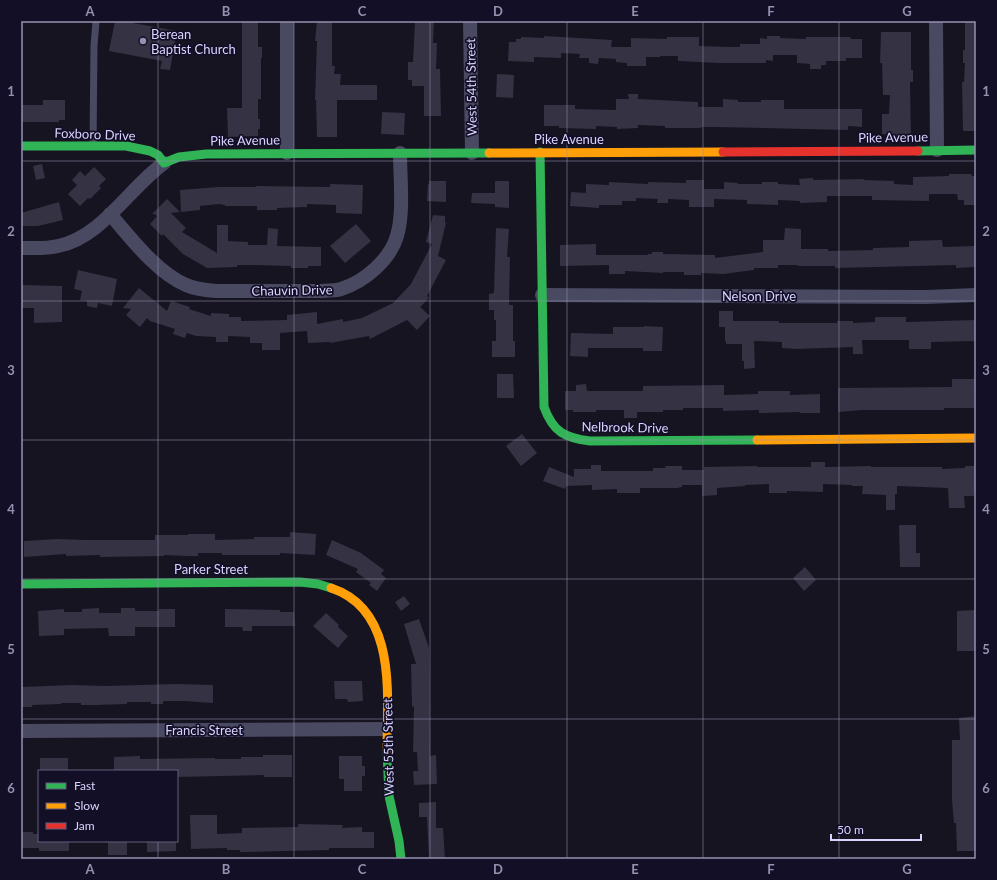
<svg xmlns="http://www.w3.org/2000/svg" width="997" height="880" font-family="Lato,sans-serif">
<rect width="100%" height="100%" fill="#161421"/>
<path fill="#343243" d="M 115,21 L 133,21 L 133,23 L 177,31 L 170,70 L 160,69 L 162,61 L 109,51 Z
M 242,21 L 258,21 L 258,47 L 262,47 L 262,58 L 261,58 L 261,99 L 258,99 L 258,119 L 260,119 L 260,129 L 258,129 L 258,136 L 228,137 L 227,108 L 242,108 Z
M 317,21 L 332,21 L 332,66 L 335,66 L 334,74 L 341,74 L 340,85 L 377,85 L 377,100 L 337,100 L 337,137 L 317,137 L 316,100 L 315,100 L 317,41 L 315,41 Z
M 415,21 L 434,21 L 433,43 L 437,43 L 436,69 L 440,69 L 441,116 L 424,116 L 424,86 L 412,86 L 412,80 L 408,80 L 408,62 L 413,62 Z
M 965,21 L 976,21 L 976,131 L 963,131 L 962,82 L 964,82 L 965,63 L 963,63 L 963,50 L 965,50 Z
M 881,32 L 911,32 L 911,70 L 913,70 L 913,82 L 910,82 L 911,137 L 892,137 L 892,134 L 882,134 L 882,114 L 889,114 L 890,95 L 883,95 L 882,63 L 880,63 Z
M 544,36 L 612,40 L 611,47 L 631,47 L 631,38 L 667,39 L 667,37 L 699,37 L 699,46 L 730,47 L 740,47 L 740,44 L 760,44 L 760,38 L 767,39 L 767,36 L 780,36 L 780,38 L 806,39 L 806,37 L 850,37 L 851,39 L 862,39 L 862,58 L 846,58 L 846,61 L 826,61 L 826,65 L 821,65 L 821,69 L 810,69 L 810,64 L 797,63 L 797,55 L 773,55 L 773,61 L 766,60 L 766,63 L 719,63 L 678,61 L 678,56 L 660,56 L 660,57 L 646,57 L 646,66 L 627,66 L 627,63 L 616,62 L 616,59 L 599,58 L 598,64 L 589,63 L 589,58 L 579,58 L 580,54 L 561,53 L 561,58 L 534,57 L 534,62 L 508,61 L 509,42 L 516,42 L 516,39 L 521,39 L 521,37 L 544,38 Z
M 497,74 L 514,75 L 513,98 L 496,97 Z
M 628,94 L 638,94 L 638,99 L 698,102 L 698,107 L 723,107 L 723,99 L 738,100 L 738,102 L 761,102 L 761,100 L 784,100 L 784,109 L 862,109 L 862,127 L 848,126 L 848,130 L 718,127 L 701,127 L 701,128 L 665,128 L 665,126 L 638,125 L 638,128 L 617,129 L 617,127 L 596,126 L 596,129 L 559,128 L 559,126 L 544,126 L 544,105 L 575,105 L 575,109 L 616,110 L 616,99 L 629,99 Z
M 43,100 L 65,100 L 65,120 L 59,120 L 59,122 L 21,122 L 21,105 L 43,105 Z
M 382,112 L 405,113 L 404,135 L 381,134 Z
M 42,164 L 45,178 L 36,180 L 33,166 Z
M 94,167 L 106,179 L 99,186 L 101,188 L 90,199 L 88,198 L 80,206 L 68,194 L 77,185 L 72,180 L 80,171 L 85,176 Z
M 949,174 L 971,174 L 972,176 L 976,176 L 975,205 L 964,205 L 964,200 L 958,200 L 957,194 L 929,194 L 929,201 L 872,200 L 872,196 L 827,196 L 827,202 L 800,203 L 800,201 L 778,200 L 778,205 L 747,204 L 747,200 L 714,199 L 714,207 L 689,207 L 689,200 L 668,199 L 668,203 L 657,203 L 658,199 L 636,198 L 636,201 L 622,201 L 622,205 L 599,205 L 599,208 L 570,206 L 571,192 L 586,193 L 586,184 L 609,185 L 609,182 L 648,184 L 648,182 L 686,183 L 686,180 L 704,180 L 704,189 L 724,189 L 724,182 L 738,183 L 738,184 L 762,184 L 762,182 L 778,182 L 778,184 L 800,185 L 799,179 L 813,178 L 813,180 L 864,179 L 864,180 L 894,181 L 894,184 L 913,185 L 913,177 L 949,176 Z
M 429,181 L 446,181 L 446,202 L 427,201 L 428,184 L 429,184 Z
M 495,181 L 509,181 L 509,208 L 495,207 L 495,204 L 471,203 L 472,193 L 495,193 Z
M 330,184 L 363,185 L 362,214 L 336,213 L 336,205 L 307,204 L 307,207 L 277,208 L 277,210 L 257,210 L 257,206 L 225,206 L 225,205 L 219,204 L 200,206 L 200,210 L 181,212 L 180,190 L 219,187 L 256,187 L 256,186 L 330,187 Z
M 167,199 L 180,212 L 171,213 L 186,228 L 182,232 L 217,253 L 217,225 L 228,225 L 228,241 L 248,242 L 248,245 L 267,245 L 268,228 L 278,229 L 277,246 L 321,247 L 321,266 L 308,266 L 308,268 L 291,268 L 291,266 L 250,265 L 237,265 L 237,267 L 207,268 L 183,254 L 163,234 L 162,236 L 150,224 L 157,216 L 154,214 L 152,214 Z
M 59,202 L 63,220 L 38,226 L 21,226 L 21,213 Z
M 433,215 L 445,216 L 445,223 L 446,223 L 438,256 L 446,260 L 427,296 L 429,298 L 420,307 L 430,316 L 417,330 L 407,320 L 370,339 L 369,336 L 330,343 L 330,342 L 308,343 L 307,331 L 280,333 L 280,350 L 262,350 L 262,343 L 250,343 L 250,337 L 228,336 L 228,342 L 216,342 L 216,337 L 196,336 L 187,333 L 185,338 L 173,334 L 175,329 L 150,321 L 147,318 L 140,327 L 126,315 L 131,309 L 123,308 L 139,288 L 167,311 L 171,301 L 190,307 L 189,309 L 211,316 L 211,313 L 229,314 L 229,317 L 241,317 L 241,321 L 287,320 L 287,315 L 317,312 L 317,324 L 343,319 L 343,322 L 362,318 L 393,303 L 411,284 L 432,244 L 426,242 Z
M 356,224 L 371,241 L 345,263 L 330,246 Z
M 496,228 L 509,229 L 507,257 L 510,257 L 509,305 L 513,305 L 513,341 L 515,341 L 515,357 L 492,357 L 492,341 L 496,341 L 496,320 L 494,320 L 494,310 L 489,310 L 489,294 L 494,293 Z
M 785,228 L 801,229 L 801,249 L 828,249 L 828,251 L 873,250 L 873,248 L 909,247 L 909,241 L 942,240 L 943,247 L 975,246 L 975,252 L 976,252 L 976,267 L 956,268 L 956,265 L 835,268 L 835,266 L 798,266 L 798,265 L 778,265 L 778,268 L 754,268 L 754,270 L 723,274 L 701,273 L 701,275 L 684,275 L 684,272 L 663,272 L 663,273 L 625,271 L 625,274 L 609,274 L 609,265 L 560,266 L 560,245 L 596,244 L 596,255 L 648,255 L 648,254 L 652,254 L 652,252 L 663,252 L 663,254 L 715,255 L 715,258 L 763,252 L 763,240 L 784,240 Z
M 78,270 L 117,279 L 112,306 L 98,303 L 97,308 L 87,306 L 87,301 L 80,300 L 82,291 L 74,289 Z
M 21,285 L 62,286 L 62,322 L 34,323 L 34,308 L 21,308 Z
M 719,311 L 733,311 L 733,321 L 779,321 L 779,323 L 837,323 L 837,321 L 853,321 L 853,323 L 875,322 L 875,317 L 906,317 L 906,322 L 976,320 L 976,341 L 931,342 L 931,349 L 909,349 L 909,340 L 862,340 L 863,354 L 853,354 L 853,347 L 796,349 L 782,348 L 782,342 L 754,341 L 755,368 L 744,369 L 744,361 L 742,361 L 742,344 L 726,344 L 726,341 L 725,341 L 725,327 L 719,327 Z
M 644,326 L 663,327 L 662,351 L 643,351 L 643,348 L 588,348 L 588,357 L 570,356 L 571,333 L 613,334 L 613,327 L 644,327 Z
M 497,374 L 513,374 L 514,398 L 497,398 Z
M 952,379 L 975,379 L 974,408 L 944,408 L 944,410 L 862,410 L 838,412 L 838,388 L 952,387 Z
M 586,384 L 587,391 L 643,391 L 643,386 L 724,385 L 724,395 L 758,394 L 758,391 L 790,391 L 790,395 L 820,394 L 820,413 L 800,413 L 800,412 L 759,413 L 759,410 L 723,411 L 723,408 L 683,408 L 683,410 L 663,410 L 663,412 L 637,412 L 637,418 L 624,418 L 624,410 L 596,410 L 596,412 L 573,412 L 573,410 L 565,410 L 565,391 L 576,391 L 576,385 Z
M 522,434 L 537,453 L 521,466 L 506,446 Z
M 811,462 L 825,462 L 825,467 L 871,466 L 871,467 L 942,467 L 942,469 L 965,468 L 965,466 L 976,466 L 976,492 L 974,492 L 974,496 L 964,496 L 965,508 L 949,508 L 948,488 L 897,486 L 897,494 L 895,494 L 895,510 L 886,510 L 886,495 L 862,494 L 863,486 L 852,486 L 852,485 L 823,484 L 823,492 L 787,491 L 787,493 L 769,493 L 769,484 L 745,485 L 745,486 L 717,488 L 717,495 L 702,496 L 702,485 L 682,485 L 682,487 L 677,488 L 640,488 L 640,493 L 617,493 L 617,489 L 592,490 L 592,485 L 566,486 L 565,489 L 543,481 L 549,467 L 574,477 L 574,469 L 591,469 L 591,465 L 601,465 L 601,471 L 653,471 L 653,468 L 666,468 L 665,466 L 682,466 L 682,470 L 704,470 L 704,467 L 757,466 L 757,467 L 811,467 Z
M 899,525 L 916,525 L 916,553 L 920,553 L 920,567 L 900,567 Z
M 290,532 L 316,534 L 315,555 L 280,553 L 280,555 L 222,555 L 222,553 L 198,553 L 198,556 L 188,556 L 164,555 L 164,556 L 100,557 L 100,555 L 66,556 L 66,554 L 24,557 L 24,541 L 58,539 L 84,540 L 155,540 L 155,535 L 188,535 L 188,534 L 215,534 L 215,540 L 254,539 L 254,537 L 290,537 Z
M 332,540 L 361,553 L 384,570 L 381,574 L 386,578 L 377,591 L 369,585 L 371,583 L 356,572 L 358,569 L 326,555 Z
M 805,567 L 816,580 L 804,591 L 793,578 Z
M 404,596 L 410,604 L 401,611 L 395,602 Z
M 99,608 L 99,613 L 121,613 L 121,608 L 135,608 L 135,611 L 159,611 L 159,609 L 175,609 L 175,627 L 135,627 L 135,636 L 109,636 L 108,628 L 64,629 L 64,635 L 39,636 L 38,611 L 64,609 L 64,612 L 82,612 L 82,609 Z
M 225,609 L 280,610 L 280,612 L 294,612 L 295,626 L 252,626 L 252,631 L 243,631 L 242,627 L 225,627 Z
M 976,610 L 976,651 L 957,651 L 957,611 Z
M 326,613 L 339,625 L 338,627 L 348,636 L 338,648 L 313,626 Z
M 419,619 L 429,648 L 430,756 L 436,755 L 437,784 L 414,785 L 413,771 L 418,771 L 417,752 L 413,752 L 414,706 L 412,707 L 411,664 L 416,664 L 404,624 Z
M 334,681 L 362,681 L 363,701 L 348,702 L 347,699 L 335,699 Z
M 176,684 L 213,685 L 213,703 L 184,701 L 163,701 L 163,704 L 151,704 L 151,702 L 127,702 L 127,704 L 96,705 L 81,705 L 81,703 L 61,703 L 61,704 L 32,705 L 32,707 L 21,707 L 21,687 L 73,685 L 105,686 Z
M 976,716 L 976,851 L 957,851 L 956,823 L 954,823 L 952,800 L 952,740 L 960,740 L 959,718 Z
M 263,755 L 292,755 L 292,777 L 264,777 L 264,775 L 177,777 L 177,771 L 114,771 L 114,757 L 140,756 L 140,759 L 215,758 L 215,759 L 241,759 L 241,757 L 263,757 Z
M 339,756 L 362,756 L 362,766 L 365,766 L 365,776 L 362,776 L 362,791 L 344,791 L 344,779 L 339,779 Z
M 40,758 L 68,758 L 68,771 L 40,771 Z
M 436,802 L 436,828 L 443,828 L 445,859 L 429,859 L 427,817 L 419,817 L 419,803 Z
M 190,815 L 217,815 L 217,834 L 242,833 L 242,828 L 298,827 L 298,824 L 343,825 L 342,828 L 362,827 L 362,832 L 374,832 L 374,848 L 329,848 L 329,850 L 240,852 L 240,850 L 227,850 L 227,848 L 191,849 Z
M 21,832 L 33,832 L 33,834 L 39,834 L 39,848 L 21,848 Z
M 39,841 L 69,841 L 69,851 L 39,851 Z
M 108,841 L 127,841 L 127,855 L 108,855 Z
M 147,841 L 176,841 L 176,851 L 147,852 Z"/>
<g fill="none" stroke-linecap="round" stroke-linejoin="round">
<path stroke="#4a4962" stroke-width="7" d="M 93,145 L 94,46 L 96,21"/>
<path stroke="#4a4962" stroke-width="14" d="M 287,21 L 287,153
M 470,21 L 472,153
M 936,21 L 937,150
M 110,214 C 130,237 157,273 186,285 C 195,289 205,290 216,291 L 322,291 C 328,290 335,291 341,289 C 364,282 390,260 397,236 C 404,213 400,178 400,153
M 21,248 C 33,248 46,249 58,246 C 102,237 129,188 164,163
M 542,295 L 926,297 L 976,295
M 21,731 L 387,729"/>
<path stroke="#30b455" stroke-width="9" d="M 21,146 L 126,146 L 150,151 L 158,155 L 164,163 L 179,157 L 206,154 L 489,153
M 918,151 L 976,150
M 540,152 L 544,407 C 553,432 565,438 590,441 L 757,440
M 21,584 L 300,582 L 318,584 L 331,588
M 387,751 L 389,796 L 399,841 L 401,859"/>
<path stroke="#ff9f0a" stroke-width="9" d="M 489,153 L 723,152
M 757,440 L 976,438
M 331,588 C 398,610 387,696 387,751"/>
<path stroke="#e5322d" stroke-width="9" d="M 723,152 L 918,151"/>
</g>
<path fill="none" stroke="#9591b1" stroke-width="1" stroke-opacity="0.55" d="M 158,21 L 158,771M 294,21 L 294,859M 430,21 L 430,859M 567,21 L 567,859M 703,21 L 703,859M 839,21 L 839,859M 21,161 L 976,161M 21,301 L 976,301M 21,440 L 976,440M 21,579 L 976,579M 21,719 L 976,719M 158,841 L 158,859"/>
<circle fill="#9591b1" stroke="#130f26" stroke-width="1.5" cx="143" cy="41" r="4"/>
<g text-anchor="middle" stroke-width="3.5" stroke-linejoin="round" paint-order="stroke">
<g font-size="13" fill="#d9d4ff" stroke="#130f26" text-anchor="start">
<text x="151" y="39">Berean<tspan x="151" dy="15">Baptist Church</tspan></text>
</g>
<g font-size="13" fill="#d9d4ff" stroke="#130f26">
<text transform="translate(471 87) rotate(-91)" y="5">West 54th Street</text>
<text transform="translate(95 134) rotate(2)" y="5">Foxboro Drive</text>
<text transform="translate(893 137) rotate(-1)" y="5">Pike Avenue</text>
<text x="569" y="144">Pike Avenue</text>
<text transform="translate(245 140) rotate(-1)" y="5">Pike Avenue</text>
<text transform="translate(292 290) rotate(-1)" y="5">Chauvin Drive</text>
<text x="759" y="301">Nelson Drive</text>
<text transform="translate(625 427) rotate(1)" y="5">Nelbrook Drive</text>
<text x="211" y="574">Parker Street</text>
<text x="204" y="735">Francis Street</text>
<text transform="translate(388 747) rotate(-91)" y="5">West 55th Street</text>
</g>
</g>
<rect width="997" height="880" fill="none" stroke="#130f26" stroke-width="44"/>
<rect x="38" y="770" width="140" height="72" fill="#130f26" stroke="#625e7d"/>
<rect x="46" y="783" width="20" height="6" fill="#30b455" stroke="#625e7d"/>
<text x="74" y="790" font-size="12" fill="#d9d4ff">Fast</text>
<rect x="46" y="803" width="20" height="6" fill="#ff9f0a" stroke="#625e7d"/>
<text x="74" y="810" font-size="12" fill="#d9d4ff">Slow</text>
<rect x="46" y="823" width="20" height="6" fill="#e5322d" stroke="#625e7d"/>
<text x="74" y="830" font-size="12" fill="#d9d4ff">Jam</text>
<path d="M831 834v6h90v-6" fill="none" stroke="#d9d4ff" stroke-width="2"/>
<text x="837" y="834" font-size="12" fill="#d9d4ff" stroke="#130f26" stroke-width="3" paint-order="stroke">50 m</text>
<rect x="22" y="22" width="953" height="836" fill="none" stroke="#9591b1" stroke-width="1.5"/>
<g font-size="13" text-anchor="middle" font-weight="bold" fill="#9591b1">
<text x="90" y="16">A</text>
<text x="226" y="16">B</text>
<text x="362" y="16">C</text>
<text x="498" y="16">D</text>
<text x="635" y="16">E</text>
<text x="771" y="16">F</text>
<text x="907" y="16">G</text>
<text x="11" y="96">1</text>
<text x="986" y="96">1</text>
<text x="11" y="236">2</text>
<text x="986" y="236">2</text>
<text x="11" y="375">3</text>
<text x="986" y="375">3</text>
<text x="11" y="514">4</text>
<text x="986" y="514">4</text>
<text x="11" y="654">5</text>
<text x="986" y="654">5</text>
<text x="11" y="793">6</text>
<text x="986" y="793">6</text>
<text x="90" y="874">A</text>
<text x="226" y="874">B</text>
<text x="362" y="874">C</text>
<text x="498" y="874">D</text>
<text x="635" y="874">E</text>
<text x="771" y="874">F</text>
<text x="907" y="874">G</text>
</g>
</svg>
